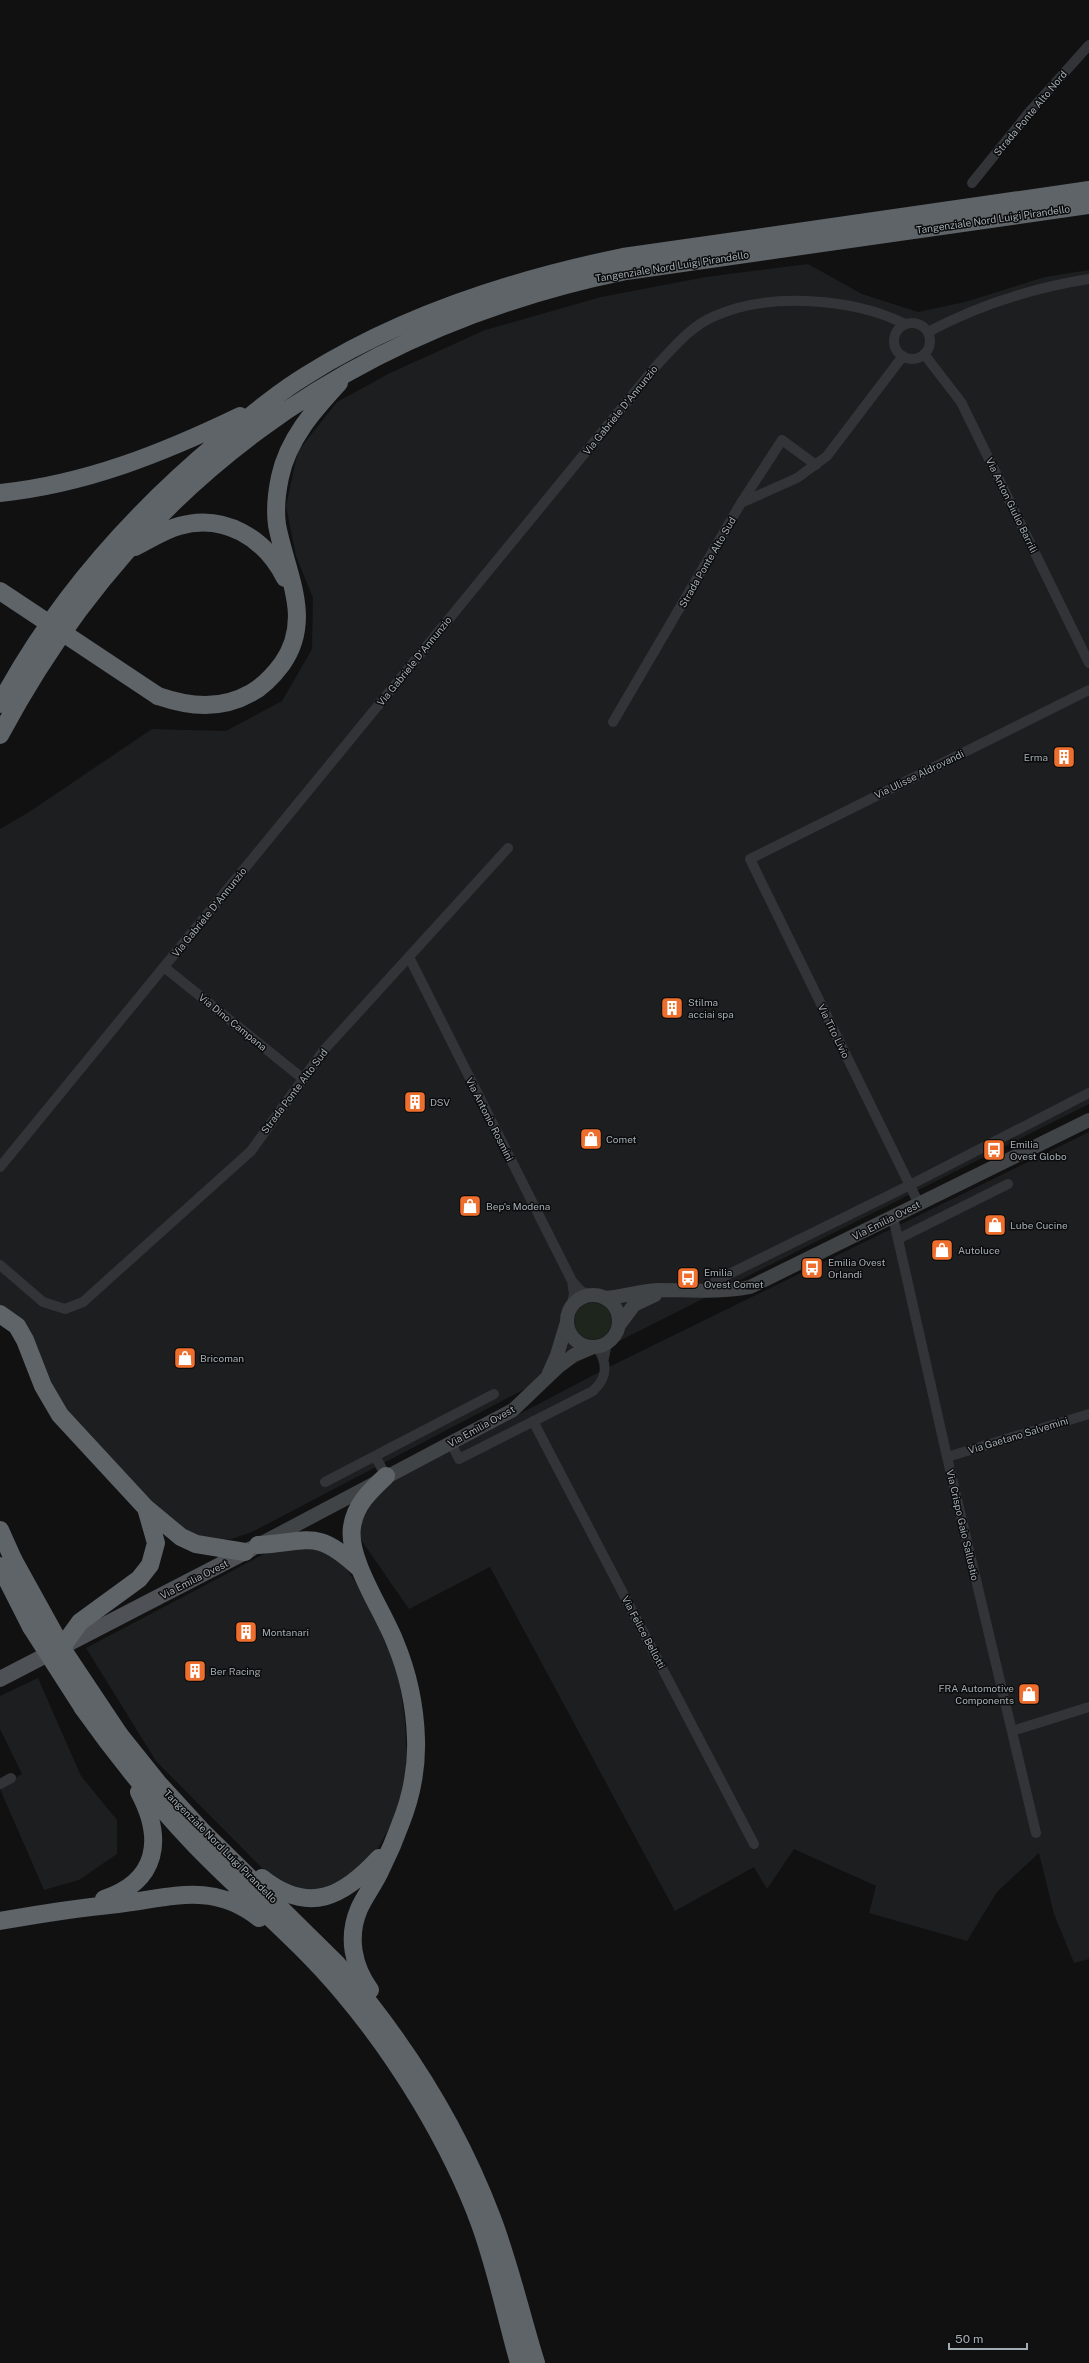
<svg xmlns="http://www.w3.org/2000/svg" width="1089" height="2363" font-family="'Public Sans',sans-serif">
<rect width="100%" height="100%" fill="#111112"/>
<path fill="#1d1e1f" d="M 808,264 L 862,294 L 918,312 L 965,302 L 1045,277 L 1089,270 L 1089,1104 L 536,1383 L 252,1532 L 231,1539 L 211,1541 L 182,1531 L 111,1462 L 62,1408 L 0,1306 L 0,829 L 29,812 L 152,729 L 226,731 L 282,701 L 312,649 L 313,598 L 296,556 L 286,506 L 298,451 L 337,402 L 390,373 L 485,330 L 601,297 L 706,277 Z
M 1089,1132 L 1089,1959 L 1074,1963 L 1054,1914 L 1039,1853 L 997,1892 L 967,1941 L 869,1913 L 876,1886 L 794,1849 L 767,1889 L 754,1867 L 675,1911 L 490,1567 L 409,1609 L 359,1537 L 358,1522 L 384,1487 L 405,1474 L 609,1367 Z
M 302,1541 L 339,1557 L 365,1597 L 384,1633 L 398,1672 L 405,1722 L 407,1767 L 397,1813 L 374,1856 L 328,1889 L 299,1890 L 264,1870 L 156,1761 L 86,1648 L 281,1545 Z
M 38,1678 L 81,1776 L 117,1820 L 117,1854 L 79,1880 L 44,1890 L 0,1789 L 0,1786 L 22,1774 L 0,1729 L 0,1696 Z"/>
<path fill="#1e251d" d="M575 1321a18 18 0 1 1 36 0a18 18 0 1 1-36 0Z"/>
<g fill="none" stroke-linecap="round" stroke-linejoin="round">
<path stroke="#323437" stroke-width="10" d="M 972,183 L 1031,110 L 1089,45
M894 341a18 18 0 1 1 36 0a18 18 0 1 1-36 0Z
M 928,332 C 979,305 1032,288 1089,279
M 924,354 L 961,402 L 1089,663
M 741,503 L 797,478 L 827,456 L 903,356
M 613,722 L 741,503 L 782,440 L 816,465
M 409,957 L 572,1281 L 581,1291 L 590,1295
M 164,967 L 302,1078
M 0,1167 L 657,365 C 674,347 692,325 715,316 C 769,292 853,298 905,324
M 919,1204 L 750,859 L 1089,690
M 893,1217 L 947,1457 L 1036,1833
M 898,1239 L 1008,1184
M 0,1265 L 43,1302 L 65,1309 L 83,1302 L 251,1151 L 324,1050 L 508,848
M 715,1281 L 910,1185 L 1089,1093
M 571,1306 L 574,1294 L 572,1281
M 604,1358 L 607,1343
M 533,1421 L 754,1844
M 451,1443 L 459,1459 L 593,1391 C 606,1379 608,1367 600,1352 L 594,1347
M 375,1456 L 386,1476
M 947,1457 L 1089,1414
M 325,1482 L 494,1394
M 1012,1731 L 1089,1707
M 0,1784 L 11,1778"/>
<path stroke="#404447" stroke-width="14" d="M567 1321a26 26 0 1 1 52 0a26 26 0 1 1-52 0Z
M 605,1298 C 624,1297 642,1290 660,1290 C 690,1290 720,1293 750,1287 L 1089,1120
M 619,1325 L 634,1305 L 655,1295
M 549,1373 L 557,1355 L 567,1322
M 262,1543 L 513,1410 L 558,1367 L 574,1355 L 591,1348"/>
<path stroke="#4e5256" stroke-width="16" d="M 0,1679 L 251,1549"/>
<path stroke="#5e6468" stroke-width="18" d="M 0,493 C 86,484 163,453 240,416
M 135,547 C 149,540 164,530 179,526 C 224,513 265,538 285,578
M 158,696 C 190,707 221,710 251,693 C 264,686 273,676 282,664 C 314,619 286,573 277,525 C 275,510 277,491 280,477 C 288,439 314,410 339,383
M 0,704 C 55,601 132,514 221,440 C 249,417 276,394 307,375 C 401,316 516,279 623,257 L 1089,190
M 0,735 C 134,484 347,328 626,271 L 1089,205
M 0,1314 L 17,1326 L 25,1340 L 43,1386 L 60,1415 L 146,1508 L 181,1537 L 196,1544 L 245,1552
M 0,1530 L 13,1559
M 258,1545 C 310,1542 316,1528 359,1568
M 0,1566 L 31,1627
M 62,1647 L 80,1622 L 139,1579 L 150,1565 L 156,1543 L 146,1508
M 83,1708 C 117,1756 154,1802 195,1845 C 243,1895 298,1939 343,1993 C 398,2058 450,2143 480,2224 C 496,2268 506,2317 519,2363
M 119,1734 L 159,1784 L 204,1833 L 337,1964 C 402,2039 457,2125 492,2218 C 510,2265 521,2315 536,2363
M 262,1878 C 309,1915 343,1897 379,1858
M 104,1899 C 158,1881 164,1839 139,1792
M 0,1921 C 39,1914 78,1908 118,1904 C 170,1898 213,1881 259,1918
M 370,1990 C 353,1966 347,1937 359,1909 C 365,1895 376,1882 382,1867 C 389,1853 395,1839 400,1825 C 411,1798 417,1769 416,1739 C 415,1706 408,1673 395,1642 C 383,1611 347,1559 352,1527 C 355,1505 370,1491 386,1476"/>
<path stroke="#5e6468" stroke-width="18" d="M 0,591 L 158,696
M 13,1559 L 65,1653 L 119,1734
M 31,1627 L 83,1708"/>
</g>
<defs>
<g id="building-square" transform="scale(1.15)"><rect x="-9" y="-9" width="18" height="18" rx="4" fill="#ee6f2d" stroke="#0c0c0d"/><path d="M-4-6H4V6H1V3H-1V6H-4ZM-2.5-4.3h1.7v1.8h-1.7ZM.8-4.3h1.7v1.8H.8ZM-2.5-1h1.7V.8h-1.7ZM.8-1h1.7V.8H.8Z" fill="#fff"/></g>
<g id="shop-square" transform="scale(1.15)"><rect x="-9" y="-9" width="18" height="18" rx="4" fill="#ee6f2d" stroke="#0c0c0d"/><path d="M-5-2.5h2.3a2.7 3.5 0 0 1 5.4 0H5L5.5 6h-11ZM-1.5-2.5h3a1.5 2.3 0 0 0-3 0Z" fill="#fff"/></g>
<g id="bus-square" transform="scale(1.15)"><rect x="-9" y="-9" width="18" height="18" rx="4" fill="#ee6f2d" stroke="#0c0c0d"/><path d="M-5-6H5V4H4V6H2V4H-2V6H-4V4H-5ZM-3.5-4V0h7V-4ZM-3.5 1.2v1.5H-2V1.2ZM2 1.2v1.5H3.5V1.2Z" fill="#fff"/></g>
</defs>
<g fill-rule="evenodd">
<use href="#building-square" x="1064" y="757"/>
<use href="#building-square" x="672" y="1008"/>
<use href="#building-square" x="415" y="1102"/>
<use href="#shop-square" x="591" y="1139"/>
<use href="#bus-square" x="994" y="1150"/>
<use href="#shop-square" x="470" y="1206"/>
<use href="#shop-square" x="995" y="1225"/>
<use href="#shop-square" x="942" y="1250"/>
<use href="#bus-square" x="812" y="1268"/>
<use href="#bus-square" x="688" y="1278"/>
<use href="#shop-square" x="185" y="1358"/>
<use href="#building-square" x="246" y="1632"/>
<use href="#building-square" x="195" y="1671"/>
<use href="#shop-square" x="1029" y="1694"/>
</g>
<g text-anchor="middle" stroke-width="3" stroke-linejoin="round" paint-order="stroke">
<g font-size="10" fill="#a2adb3" stroke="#0c0c0d">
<text transform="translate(1030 113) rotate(-50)" y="4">Strada Ponte Alto Nord</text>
<text transform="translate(993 219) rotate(-8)" y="4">Tangenziale Nord Luigi Pirandello</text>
<text transform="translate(672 266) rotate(-9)" y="4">Tangenziale Nord Luigi Pirandello</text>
<text transform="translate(620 410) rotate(-51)" y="4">Via Gabriele D'Annunzio</text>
<text transform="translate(1012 505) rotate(64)" y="4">Via Anton Giulio Barrili</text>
<text transform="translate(707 562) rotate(-60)" y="4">Strada Ponte Alto Sud</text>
<text transform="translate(414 661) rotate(-51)" y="4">Via Gabriele D'Annunzio</text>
<text transform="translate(919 774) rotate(-26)" y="4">Via Ulisse Aldrovandi</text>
<text transform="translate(209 912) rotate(-51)" y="4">Via Gabriele D'Annunzio</text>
<text transform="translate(233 1022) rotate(39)" y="4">Via Dino Campana</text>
<text transform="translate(834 1031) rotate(64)" y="4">Via Tito Livio</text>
<text transform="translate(294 1091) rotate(-53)" y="4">Strada Ponte Alto Sud</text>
<text transform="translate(490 1119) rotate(63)" y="4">Via Antonio Rosmini</text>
<text transform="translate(886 1220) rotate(-27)" y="4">Via Emilia Ovest</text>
<text transform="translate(481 1426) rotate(-29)" y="4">Via Emilia Ovest</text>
<text transform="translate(1018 1435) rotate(-17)" y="4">Via Gaetano Salvemini</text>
<text transform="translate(963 1525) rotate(77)" y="4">Via Crispo Gaio Sallustio</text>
<text transform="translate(194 1579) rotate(-27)" y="4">Via Emilia Ovest</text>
<text transform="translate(644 1632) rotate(62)" y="4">Via Felice Bellotti</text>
<text transform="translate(221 1846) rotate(45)" y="4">Tangenziale Nord Luigi Pirandello</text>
</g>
<g font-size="10" fill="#a2adb3" stroke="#0c0c0d" text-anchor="start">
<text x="1048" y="761" text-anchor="end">Erma</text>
<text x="688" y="1006">Stilma<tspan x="688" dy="12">acciai spa</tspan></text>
<text x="430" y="1106">DSV</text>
<text x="606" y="1143">Comet</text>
<text x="1010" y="1148">Emilia<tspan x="1010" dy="12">Ovest Globo</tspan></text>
<text x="486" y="1210">Bep's Modena</text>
<text x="1010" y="1229">Lube Cucine</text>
<text x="958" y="1254">Autoluce</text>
<text x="828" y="1266">Emilia Ovest<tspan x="828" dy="12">Orlandi</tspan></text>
<text x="704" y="1276">Emilia<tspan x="704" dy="12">Ovest Comet</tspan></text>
<text x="200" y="1362">Bricoman</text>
<text x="262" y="1636">Montanari</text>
<text x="210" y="1675">Ber Racing</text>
<text x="1014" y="1692" text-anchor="end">FRA Automotive<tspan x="1014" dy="12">Components</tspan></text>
</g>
</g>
<path d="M949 2343v6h78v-6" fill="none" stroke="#a2adb3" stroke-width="2"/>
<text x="955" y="2343" font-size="12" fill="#a2adb3" stroke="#0c0c0d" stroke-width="3" paint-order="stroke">50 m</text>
</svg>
